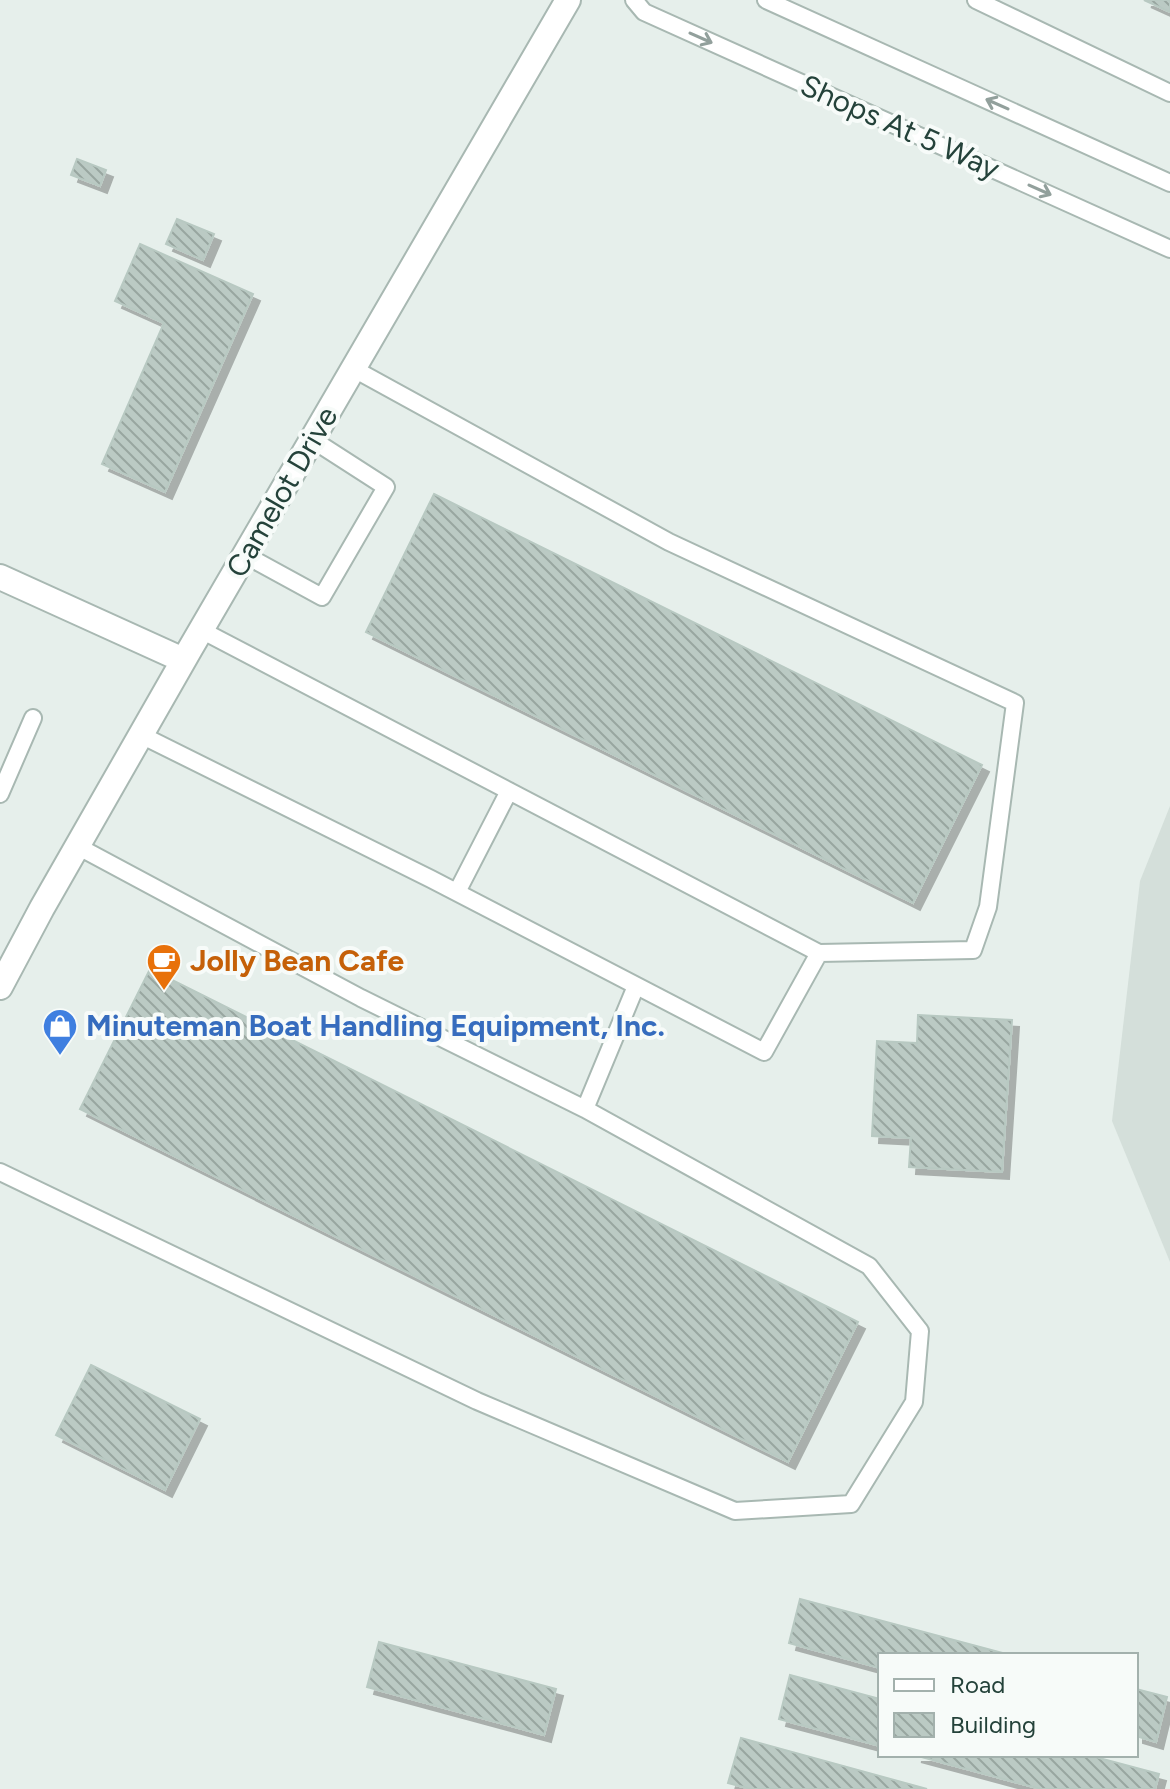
<svg xmlns="http://www.w3.org/2000/svg" width="1170" height="1789" font-family="Figtree,sans-serif">
<defs>
<pattern id="building-back-hatch" width="6" height="6" patternUnits="userSpaceOnUse" patternTransform="scale(2)"><rect width="6" height="6" fill="#bbcac4"/><path d="M-1 5l2 2M0 0l6 6M5-1l2 2" fill="none" stroke="#98a6a0"/></pattern>
<filter id="shadow"><feDropShadow dx="7" dy="7" stdDeviation="0" flood-color="#0004"/></filter>
</defs>
<rect width="100%" height="100%" fill="#e6efeb"/>
<path fill="#d4dfda" d="M 1170,806 L 1170,1262 L 1112,1121 L 1140,881 Z"/>
<path fill="url(#building-back-hatch)" stroke="#b8c9c2" stroke-width="2" filter="url(#shadow)" d="M 1144,0 L 1170,0 L 1170,12 Z
M 77,159 L 106,170 L 100,186 L 71,175 Z
M 177,219 L 214,234 L 203,260 L 166,244 Z
M 140,244 L 253,294 L 165,492 L 102,464 L 164,323 L 115,301 Z
M 434,494 L 982,765 L 913,903 L 366,632 Z
M 150,969 L 858,1322 L 788,1462 L 80,1109 Z
M 918,1015 L 1012,1020 L 1002,1172 L 909,1167 L 911,1138 L 872,1136 L 877,1041 L 917,1043 Z
M 91,1365 L 200,1419 L 165,1490 L 56,1435 Z
M 800,1599 L 1010,1655 L 880,1655 L 880,1668 L 789,1643 Z
M 379,1642 L 556,1689 L 544,1735 L 367,1687 Z
M 790,1675 L 880,1699 L 880,1746 L 779,1719 Z
M 1136,1689 L 1167,1697 L 1156,1742 L 1136,1736 Z
M 741,1738 L 927,1789 L 751,1789 L 728,1783 Z
M 914,1755 L 1088,1755 L 1159,1774 L 1155,1789 L 1041,1789 Z"/>
<g fill="none" stroke-linecap="round" stroke-linejoin="round">
<g stroke="#a8b8b2" stroke-width="20">
<path id="lane" d="M 634,0 L 644,12 L 1170,249
M 766,0 L 1170,183
M 976,0 L 1170,93
M 354,369 L 669,542 L 1015,703 L 988,907 L 973,950 L 819,953
M 245,555 L 322,597 L 386,487 L 313,440
M 141,735 L 431,879 L 764,1052 L 819,953 L 201,630
M 0,794 L 33,718
M 77,846 L 361,998 L 585,1109
M 457,892 L 509,791
M 0,1172 L 477,1401 L 735,1511 L 851,1504 L 914,1402 L 920,1331 L 869,1266 L 585,1109 L 636,986"/>
</g>
<g stroke="#a8b8b2" stroke-width="28">
<path id="street" d="M 0,577 L 183,660
M 0,987 L 42,908 L 190,649 L 568,0"/>
</g>
<use href="#lane" stroke="#fff" stroke-width="16"/>
<use href="#street" stroke="#fff" stroke-width="24"/>
</g>
<defs><path id="oneway-shaft" d="M-6 0H5M1.5-3L5.5 0L1.5 3" fill="none" stroke-width="1.6" stroke-linecap="round" stroke-linejoin="round" transform="scale(2)"/></defs>
<g stroke="#92a09c">
<use href="#oneway-shaft" transform="translate(701 38) rotate(24)"/>
<use href="#oneway-shaft" transform="translate(997 104) rotate(-156)"/>
<use href="#oneway-shaft" transform="translate(1040 190) rotate(24)"/>
</g>
<defs>
<g id="cafe-pin" transform="scale(1.8)"><path d="M0 17L-7.5 6A9.5 9.5 0 1 1 7.5 6Z" fill="#e8710a" stroke="#f7fbf9"/><path d="M-5.5-4.5H6V0H3Q3 3.5 0 3.5H-2.5Q-5.5 3.5-5.5 0ZM3-3.2v2h1.7v-2ZM-6 4.5H4V6H-6Z" fill="#fff"/></g>
<g id="shop-pin" transform="scale(1.8)"><path d="M0 17L-7.5 6A9.5 9.5 0 1 1 7.5 6Z" fill="#3f7fe0" stroke="#f7fbf9"/><path d="M-5-2.5h2.3a2.7 3.5 0 0 1 5.4 0H5L5.5 6h-11ZM-1.5-2.5h3a1.5 2.3 0 0 0-3 0Z" fill="#fff"/></g>
</defs>
<g fill-rule="evenodd">
<use href="#cafe-pin" x="164" y="961"/>
<use href="#shop-pin" x="60" y="1026"/>
</g>
<g text-anchor="middle" stroke-width="8" stroke-linejoin="round" paint-order="stroke">
<g font-size="30" fill="#24423a" stroke="#f7fbf9">
<text transform="translate(900 127) rotate(24)" y="10">Shops At 5 Way</text>
<text transform="translate(282 492) rotate(-60)" y="10">Camelot Drive</text>
</g>
<g font-size="30" font-weight="bold" fill="#c56008" stroke="#f7fbf9" text-anchor="start">
<text x="190" y="971">Jolly Bean Cafe</text>
</g>
<g font-size="30" font-weight="bold" fill="#366cbe" stroke="#f7fbf9" text-anchor="start">
<text x="86" y="1036">Minuteman Boat Handling Equipment, Inc.</text>
</g>
</g>
<rect x="878" y="1653" width="260" height="104" fill="#f7fbf9" stroke="#a3b1ad" stroke-width="2"/>
<rect x="894" y="1679" width="40" height="12" fill="#ffffff" stroke="#a3b1ad" stroke-width="2"/>
<text x="950" y="1693" font-size="24" fill="#24423a">Road</text>
<rect x="894" y="1713" width="40" height="24" fill="url(#building-back-hatch)" stroke="#a3b1ad" stroke-width="2"/>
<text x="950" y="1733" font-size="24" fill="#24423a">Building</text>
</svg>
